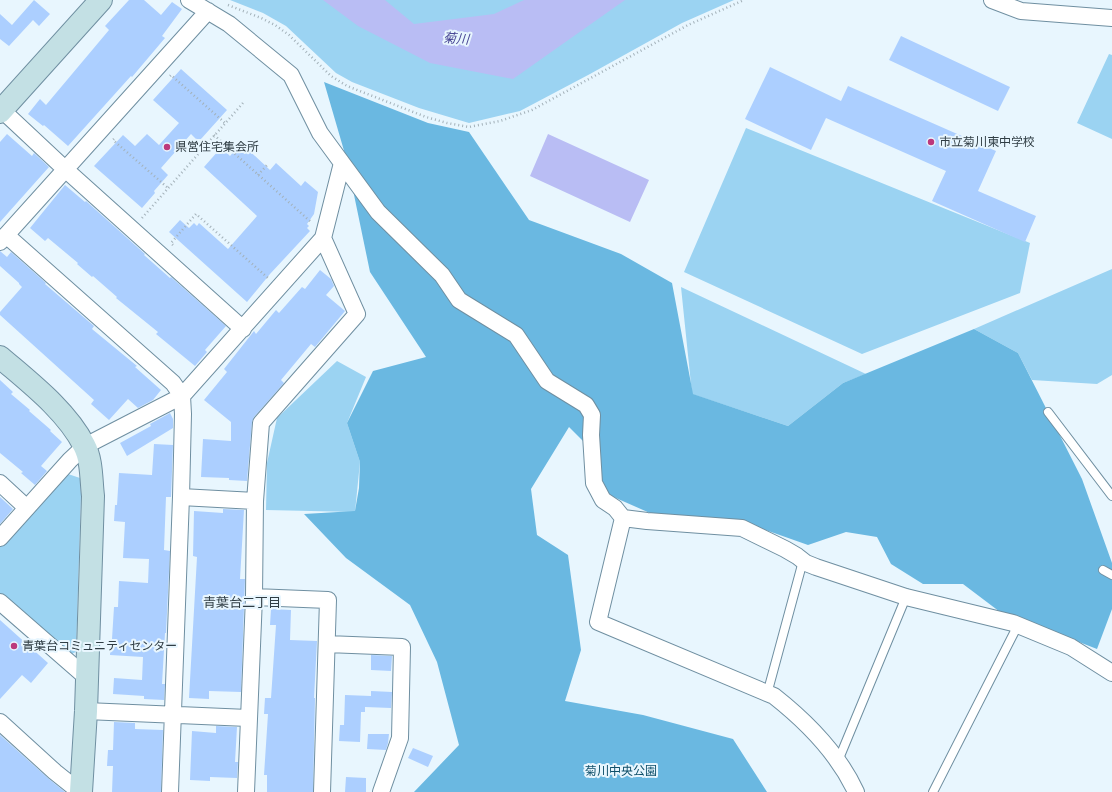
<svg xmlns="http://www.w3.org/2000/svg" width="1112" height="792" font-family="Karla,'Noto Sans JP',sans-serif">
<rect width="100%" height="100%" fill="#e8f6fe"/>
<path fill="#9bd3f2" d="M 230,0 L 734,0 L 682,23 L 590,74 L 520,111 L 469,123 L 419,108 L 352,82 L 336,73 L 286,26 L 263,13 Z
M 1109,54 L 1112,55 L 1112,139 L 1077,123 Z
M 746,128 L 1030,243 L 1020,293 L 862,354 L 684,272 Z
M 1112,269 L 1112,375 L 1097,384 L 1032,380 L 1018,353 L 974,329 Z
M 681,287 L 866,374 L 843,383 L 788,426 L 692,394 Z
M 337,361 L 366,377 L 347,423 L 360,462 L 355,512 L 266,510 L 267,463 L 277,418 Z
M 65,473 L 80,478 L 81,494 L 76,652 L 67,656 L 0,596 L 0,546 Z"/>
<path fill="#6ab8e1" d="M 324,82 L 428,123 L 469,132 L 529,220 L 621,254 L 672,283 L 693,394 L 788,426 L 843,383 L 974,329 L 1018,353 L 1082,479 L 1112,563 L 1112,609 L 1097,649 L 1025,621 L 1008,618 L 963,584 L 923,584 L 891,564 L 877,537 L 846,532 L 808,545 L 746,523 L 659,517 L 609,495 L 586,444 L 569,427 L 531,489 L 537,535 L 568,555 L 581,650 L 565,701 L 643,715 L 733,739 L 767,792 L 414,792 L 459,745 L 437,662 L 410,605 L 346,558 L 304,514 L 355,511 L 359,488 L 360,462 L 347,423 L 373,371 L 426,357 L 370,272 L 347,161 Z"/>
<path fill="#b9bdf4" d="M 323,0 L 385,0 L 414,24 L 494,14 L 524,0 L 625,0 L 513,79 L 430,63 L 358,26 Z
M 548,134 L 649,180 L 630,222 L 530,176 Z"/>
<path fill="#accfff" d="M 34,0 L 50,14 L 39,26 L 33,20 L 9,46 L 0,39 L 0,14 L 12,25 Z
M 129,0 L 144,0 L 161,15 L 172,2 L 182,9 L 162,36 L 165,38 L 132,77 L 131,76 L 68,146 L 44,125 L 43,126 L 28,114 L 40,99 L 46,105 L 109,30 L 105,26 Z
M 901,36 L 1010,87 L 998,111 L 889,60 Z
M 770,67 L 841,101 L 848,86 L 996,151 L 978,191 L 1036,216 L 1025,242 L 932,201 L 946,171 L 826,118 L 811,150 L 745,119 Z
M 181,69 L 227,110 L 201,139 L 196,139 L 191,134 L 161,168 L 168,175 L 154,191 L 155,193 L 142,208 L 94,166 L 123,135 L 135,146 L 147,134 L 159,145 L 179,123 L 153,100 Z
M 7,134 L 32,156 L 34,153 L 49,167 L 0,222 L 0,142 Z
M 241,143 L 270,170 L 276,163 L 301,186 L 305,181 L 318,192 L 314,214 L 307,224 L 309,226 L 307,228 L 310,231 L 270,274 L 247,302 L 169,232 L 180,220 L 189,228 L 194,223 L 197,226 L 199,223 L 228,249 L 257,216 L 204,167 L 219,150 L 222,153 L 224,150 L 230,156 Z
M 65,185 L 85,202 L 86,201 L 145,254 L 144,255 L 170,278 L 171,277 L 226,326 L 205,350 L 207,352 L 195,366 L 156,334 L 158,332 L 116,298 L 117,297 L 93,276 L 92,277 L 77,264 L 78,263 L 48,238 L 45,241 L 30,228 Z
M 0,251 L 7,257 L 11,252 L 46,283 L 45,284 L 94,326 L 92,329 L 137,366 L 135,367 L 161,390 L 153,400 L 138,408 L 128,399 L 109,420 L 91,404 L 94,400 L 0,315 L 0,312 L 22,287 L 19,284 L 19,283 L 0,266 Z
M 320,270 L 331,279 L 334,286 L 326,295 L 345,311 L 315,347 L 311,344 L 281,380 L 284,383 L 254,417 L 252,422 L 247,481 L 229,480 L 229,478 L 201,477 L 203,439 L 231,441 L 231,422 L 204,400 L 227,372 L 224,369 L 254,331 L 256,334 L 276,310 L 279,313 L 302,287 L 305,289 Z
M 0,380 L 13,392 L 11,394 L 30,410 L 29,411 L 51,430 L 50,431 L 62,442 L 41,466 L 47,471 L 35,485 L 21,473 L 23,472 L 0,453 Z
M 170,413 L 173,419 L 173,428 L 127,456 L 120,443 L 151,426 L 150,424 Z
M 154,444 L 173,445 L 171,497 L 166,497 L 164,550 L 170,551 L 166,633 L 165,633 L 162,684 L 165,684 L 164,700 L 144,699 L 144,696 L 113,694 L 114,678 L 142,680 L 143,657 L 110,655 L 111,639 L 112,639 L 114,607 L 118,607 L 119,581 L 148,583 L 149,559 L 123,558 L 125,522 L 114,521 L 115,505 L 117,505 L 119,473 L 152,475 Z
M 0,497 L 13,509 L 0,524 Z
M 223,509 L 244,510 L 240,579 L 245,579 L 241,692 L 209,691 L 209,699 L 189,698 L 197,557 L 193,556 L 194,511 L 223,513 Z
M 271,609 L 291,610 L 290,640 L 317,641 L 314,698 L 315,698 L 313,792 L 267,792 L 267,775 L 264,775 L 268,714 L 264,714 L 265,698 L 271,698 L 276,625 L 270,625 Z
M 0,620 L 48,663 L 31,683 L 22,675 L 0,699 Z
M 371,655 L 392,656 L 391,671 L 371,670 Z
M 371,691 L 392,692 L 391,708 L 365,707 L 365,712 L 361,712 L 360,742 L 339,741 L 340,725 L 344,725 L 345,695 L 371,696 Z
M 114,722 L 135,723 L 135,729 L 163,730 L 161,792 L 112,792 L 113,766 L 107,766 L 108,750 L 113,750 Z
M 216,726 L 237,727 L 235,762 L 238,762 L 237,778 L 210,777 L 210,781 L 190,780 L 192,731 L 216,733 Z
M 368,734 L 389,734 L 388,743 L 386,750 L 367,749 Z
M 0,735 L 49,779 L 65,792 L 0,792 Z
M 413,748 L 433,756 L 428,767 L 408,758 Z
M 346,777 L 366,778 L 366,792 L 345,792 Z"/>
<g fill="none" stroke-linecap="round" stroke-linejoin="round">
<g stroke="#6f8fa1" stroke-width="10">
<path id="lane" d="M 1048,412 L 1112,496
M 1103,570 L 1112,575
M 767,694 L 803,561
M 838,761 L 906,597
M 933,792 L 1018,625"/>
</g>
<g stroke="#6f8fa1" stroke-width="18">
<path id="street" d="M 992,0 L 1021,11 L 1112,18
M 2,110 L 65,169 L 243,329
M 342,163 L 378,212 L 442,275 L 459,300 L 516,335 L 547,381 L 586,405 L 592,415 L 591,435 L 594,483 L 603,500 L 615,508 L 623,518 L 598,622 L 774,696 C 807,722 838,753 856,792
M 6,235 L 173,383 L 182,396 L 183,414 L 181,497 L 170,792
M 0,242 L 208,11
M 0,483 L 27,508
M 181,497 L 255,501
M 623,518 L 647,521 L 742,528 L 785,549 L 797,556 L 806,563 L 816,567 L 906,597 L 1013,623 L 1071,647 L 1112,673
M 0,538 L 70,460 L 85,446 L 182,396 L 323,238 L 342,163 L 320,133 L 291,75 L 229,24 L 189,0
M 254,597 L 328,600 L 322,792
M 0,602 L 86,677
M 327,644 L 402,647 L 400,738 L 381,792
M 86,711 L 248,718
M 0,722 L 55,772 L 80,792
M 246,792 L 254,597 L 255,501 L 261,423 L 357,314 L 323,238"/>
</g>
<g stroke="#6f8fa1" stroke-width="24">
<path id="secondary" d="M 0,112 L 101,0
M 0,357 C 29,382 66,410 84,445 C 92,460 91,479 93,496 L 86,711 L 81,792"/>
</g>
<path stroke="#a3b1b9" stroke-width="2.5" stroke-dasharray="1 3" stroke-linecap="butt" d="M 228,5 L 261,18 L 275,25 L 289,35 L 331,76 L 347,86 L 426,117 L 447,123 L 469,127 L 500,121 L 532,110 L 688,25 L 744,0
M 170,76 L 171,75 L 225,123
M 214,135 L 312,223
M 114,139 L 113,140 L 168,188
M 258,175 L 267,165
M 142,218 L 243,103
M 173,245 L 171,243 L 196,214 L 268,278"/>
<use href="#lane" stroke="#fff" stroke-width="8"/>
<use href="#street" stroke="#fff" stroke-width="16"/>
<use href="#secondary" stroke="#c3e0e4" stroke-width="22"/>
</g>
<g fill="#bc387c" stroke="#e8f6fe" stroke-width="1.5">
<circle cx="931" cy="142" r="4"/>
<circle cx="167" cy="147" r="4"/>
<circle cx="14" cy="646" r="4"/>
</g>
<g text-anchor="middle" stroke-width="4" stroke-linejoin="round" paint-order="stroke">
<g font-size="12" fill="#2f3d44" stroke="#e8f6fe" text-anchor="start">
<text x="939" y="146">市立菊川東中学校</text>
<text x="175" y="151">県営住宅集会所</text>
<text x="22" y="650">青葉台コミュニティセンター</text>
</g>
<g font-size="12" fill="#0e4f6a" stroke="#e8f6fe">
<text x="621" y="775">菊川中央公園</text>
</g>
<g font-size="13" font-style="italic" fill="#484695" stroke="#e8f6fe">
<text transform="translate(456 38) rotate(4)" y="5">菊川</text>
</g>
<g font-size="13" fill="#2f3d44" stroke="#e8f6fe">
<text x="242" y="607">青葉台二丁目</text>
</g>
</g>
</svg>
